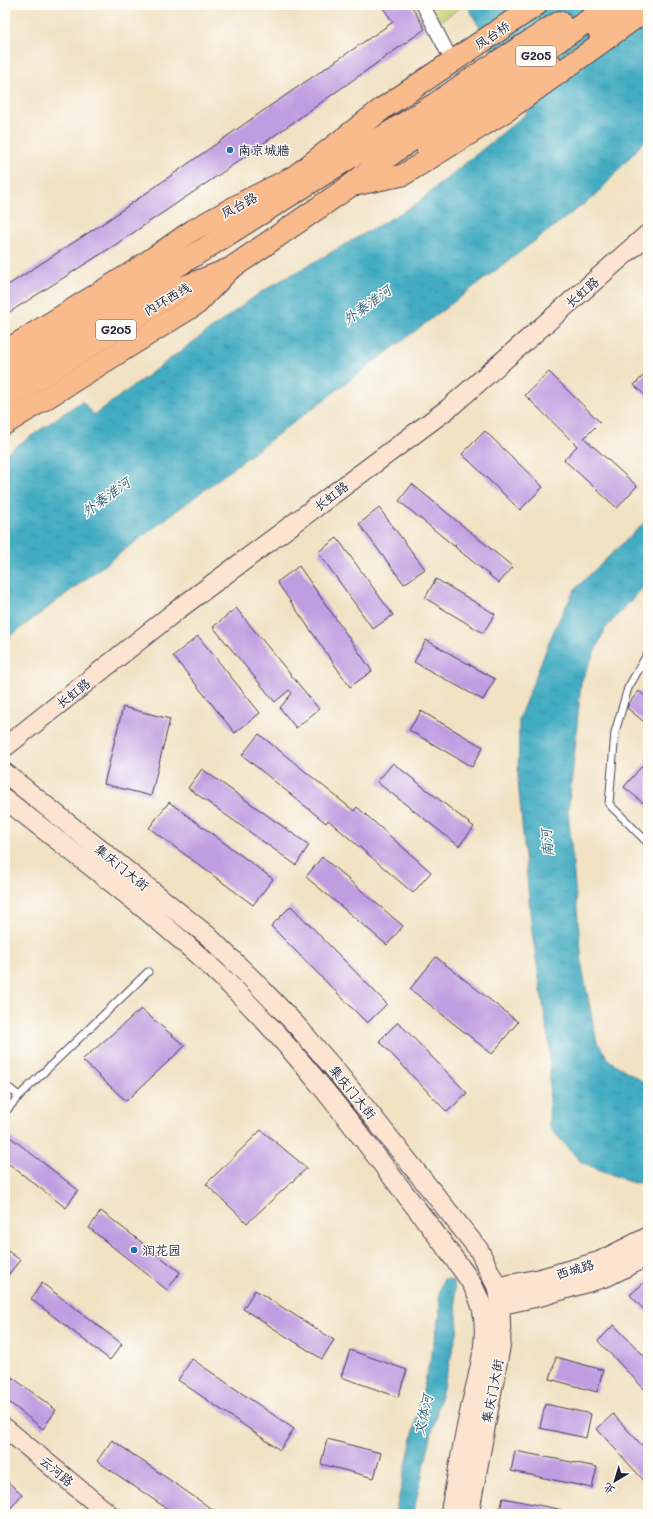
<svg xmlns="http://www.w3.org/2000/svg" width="653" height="1519" font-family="Mali,'LXGW WenKai TC',sans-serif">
<defs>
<pattern id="water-ripples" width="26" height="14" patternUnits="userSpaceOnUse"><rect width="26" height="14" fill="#43acc2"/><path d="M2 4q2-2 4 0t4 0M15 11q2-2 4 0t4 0" fill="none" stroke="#388c9f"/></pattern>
</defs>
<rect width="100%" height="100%" fill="#fdfcf7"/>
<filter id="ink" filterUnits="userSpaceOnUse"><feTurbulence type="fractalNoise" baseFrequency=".025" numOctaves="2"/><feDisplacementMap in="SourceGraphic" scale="8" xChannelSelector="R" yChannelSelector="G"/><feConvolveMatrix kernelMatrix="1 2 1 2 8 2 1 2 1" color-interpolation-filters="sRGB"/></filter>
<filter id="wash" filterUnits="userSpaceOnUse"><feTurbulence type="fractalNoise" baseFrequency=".012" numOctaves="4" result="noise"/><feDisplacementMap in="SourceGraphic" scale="16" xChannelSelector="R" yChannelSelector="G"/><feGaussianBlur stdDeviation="0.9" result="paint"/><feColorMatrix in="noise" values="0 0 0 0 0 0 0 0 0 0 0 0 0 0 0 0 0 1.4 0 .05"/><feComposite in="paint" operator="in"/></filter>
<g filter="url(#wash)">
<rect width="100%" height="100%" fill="#f1e2c4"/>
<path fill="#c6d375" stroke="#747a58" d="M 429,5 L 464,5 L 439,22 Z"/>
<path fill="url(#water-ripples)" stroke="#32677e" d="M 467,5 L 648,5 L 648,137 L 597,194 L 5,640 L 5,454 L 82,401 L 94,415 L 261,292 L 413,206 L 527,113 Z
M 648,519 L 648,582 L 605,629 L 581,682 L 574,759 L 568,810 L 583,973 L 597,1042 L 610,1061 L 645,1083 L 648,1083 L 648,1182 L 632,1183 L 581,1162 L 549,1127 L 550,1049 L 532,932 L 518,781 L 519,718 L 554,630 L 575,589 Z
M 444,1278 L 454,1281 L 458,1329 L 437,1411 L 413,1514 L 395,1514 L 440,1315 L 439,1293 Z"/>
<g id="blocks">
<path fill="#c09ce1" d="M 381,5 L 411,5 L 425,29 L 223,172 L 115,245 L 5,315 L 5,287 L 105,222 L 270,106 L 393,22 Z
M 648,371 L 648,398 L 634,385 Z
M 549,372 L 600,422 L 584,438 L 637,486 L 617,508 L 564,460 L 577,446 L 525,395 Z
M 485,431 L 543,487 L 520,510 L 462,454 Z
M 412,484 L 513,567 L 499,583 L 455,547 L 456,545 L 454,546 L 399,501 Z
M 379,508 L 425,569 L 404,584 L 359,524 Z
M 337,538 L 393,615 L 373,629 L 318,552 Z
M 299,566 L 372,671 L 350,687 L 277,582 Z
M 436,579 L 495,614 L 483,633 L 425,598 Z
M 236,608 L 319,709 L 296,728 L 280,708 L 292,693 L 289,690 L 275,702 L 213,627 Z
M 198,636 L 260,713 L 235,733 L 173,656 Z
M 426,640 L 495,679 L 483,700 L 414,662 Z
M 639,691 L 648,699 L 648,725 L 627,708 L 629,703 Z
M 123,707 L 170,719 L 151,796 L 104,784 Z
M 421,711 L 483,747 L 472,767 L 409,730 Z
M 259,734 L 354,811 L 357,807 L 431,872 L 413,893 L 328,820 L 326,823 L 242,755 Z
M 648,759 L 648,807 L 624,787 Z
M 393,763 L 474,827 L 459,846 L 377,782 Z
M 202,769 L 309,845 L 296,865 L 188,788 Z
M 169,802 L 273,879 L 253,905 L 149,828 Z
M 322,857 L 403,926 L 387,945 L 306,877 Z
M 291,906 L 387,1004 L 367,1023 L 271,926 Z
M 436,957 L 518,1022 L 492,1054 L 410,989 Z
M 141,1009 L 185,1046 L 126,1101 L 82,1060 Z
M 398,1022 L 467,1093 L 447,1112 L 379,1041 Z
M 261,1130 L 307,1168 L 247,1223 L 206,1184 Z
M 5,1133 L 78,1190 L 66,1208 L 5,1161 Z
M 101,1211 L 180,1272 L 167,1290 L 89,1228 Z
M 5,1249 L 20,1260 L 5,1279 Z
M 648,1279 L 648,1314 L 630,1295 Z
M 42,1283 L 122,1344 L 110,1360 L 31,1299 Z
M 255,1290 L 334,1340 L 322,1359 L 243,1309 Z
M 614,1325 L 648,1360 L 648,1393 L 598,1341 Z
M 350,1350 L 407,1370 L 398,1397 L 341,1377 Z
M 556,1357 L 603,1370 L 597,1392 L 550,1379 Z
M 192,1359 L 294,1429 L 280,1450 L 178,1380 Z
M 5,1372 L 56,1410 L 43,1429 L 5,1399 Z
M 545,1404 L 591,1414 L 586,1438 L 540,1428 Z
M 613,1414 L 648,1452 L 648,1485 L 597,1429 Z
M 327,1439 L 381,1453 L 374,1478 L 321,1464 Z
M 112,1440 L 219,1514 L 175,1514 L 97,1461 Z
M 515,1451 L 597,1467 L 592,1488 L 511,1471 Z
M 5,1480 L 22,1494 L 6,1514 L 5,1514 Z
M 503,1498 L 563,1510 L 562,1514 L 499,1514 Z"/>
</g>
</g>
<g filter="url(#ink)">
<use href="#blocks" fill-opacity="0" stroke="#413f50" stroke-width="1"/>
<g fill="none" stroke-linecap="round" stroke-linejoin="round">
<g stroke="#413f50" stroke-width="9">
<path id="lane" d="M 648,653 L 628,688 L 615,732 L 609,804 L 648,843
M 5,1085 L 19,1096
M 5,1112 L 19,1096 L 148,972"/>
</g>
<g stroke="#413f50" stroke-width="15">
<path id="street" d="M 423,5 L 452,61"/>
</g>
<g stroke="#413f50" stroke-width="21">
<path id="secondary" d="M 5,747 L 176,611 L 449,408 L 648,234
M 5,773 L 208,936 L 256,983 L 298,1027 L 336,1071 L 479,1250 L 497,1287 L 500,1305 L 501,1343 L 469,1514
M 5,799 C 84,862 170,924 241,996 C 299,1055 349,1120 399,1186 C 416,1208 433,1229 449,1252 C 460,1267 474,1283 480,1302 C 492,1336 476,1381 469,1415 C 462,1448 456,1481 450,1514
M 497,1287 L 538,1279 L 600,1261 L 648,1237
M 500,1305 L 542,1296 L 606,1277 L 648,1256
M 5,1428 L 109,1514"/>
</g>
<g stroke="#413f50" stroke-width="23">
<path id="primary" d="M 350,186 L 403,175 L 508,110 L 648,9
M 5,351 L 134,271 L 193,230 L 247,200 L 295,176
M 5,424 L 197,304 L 230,269"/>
</g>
<g stroke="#413f50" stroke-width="24">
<path id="highway" d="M 599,31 L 636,5
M 427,147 L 470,120 L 551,64
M 293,178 L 382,109 L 536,5
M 5,374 L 435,104 L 474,77 L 560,22
M 5,399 L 182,288 L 230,269 L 350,186 L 394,152 L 611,5"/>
</g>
<use href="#lane" stroke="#fff" stroke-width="7"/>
<use href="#street" stroke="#fff" stroke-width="13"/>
<use href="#secondary" stroke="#fde4d1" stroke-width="19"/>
<use href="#primary" stroke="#fabb8c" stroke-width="21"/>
<use href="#highway" stroke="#fabb8c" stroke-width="22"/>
</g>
</g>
<g fill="#1f6fb2" stroke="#fdfcf7" stroke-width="1.5">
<circle cx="230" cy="150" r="4"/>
<circle cx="134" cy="1250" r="4"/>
</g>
<g text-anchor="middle" stroke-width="3" stroke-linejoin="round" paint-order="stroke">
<g fill="#fdfcf7" stroke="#646373" stroke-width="1">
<rect x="516" y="46" width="40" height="20" rx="3"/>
<rect x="96" y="320" width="40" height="20" rx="3"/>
</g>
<g font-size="12" font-weight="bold" fill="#22223b">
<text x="536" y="60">G205</text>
<text x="116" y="334">G205</text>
</g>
<g font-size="13" fill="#22223b" stroke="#fdfcf7">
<text transform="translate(492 35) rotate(-34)" y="5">凤台桥</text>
<text transform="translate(239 205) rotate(-28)" y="5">凤台路</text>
<text transform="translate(582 292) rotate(-41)" y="5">长虹路</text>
<text transform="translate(167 299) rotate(-30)" y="5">内环西线</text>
<text transform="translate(331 496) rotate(-37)" y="5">长虹路</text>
<text transform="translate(73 693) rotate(-38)" y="5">长虹路</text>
<text transform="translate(122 867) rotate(39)" y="5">集庆门大街</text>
<text transform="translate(353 1092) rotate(51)" y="5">集庆门大街</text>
<text transform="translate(575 1269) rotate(-17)" y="5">西城路</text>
<text transform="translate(492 1391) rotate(-79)" y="5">集庆门大街</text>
<text transform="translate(57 1471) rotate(40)" y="5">云河路</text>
</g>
<g font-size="13" fill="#22223b" stroke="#fdfcf7" text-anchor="start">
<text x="238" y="155">南京城牆</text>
<text x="142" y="1255">润花园</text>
</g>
<g font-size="14" font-style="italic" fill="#316078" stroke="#fdfcf7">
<text transform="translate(367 305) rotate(-36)" y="5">外秦淮河</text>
<text transform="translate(106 497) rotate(-36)" y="5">外秦淮河</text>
<text transform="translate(547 843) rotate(-95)" y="5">南河</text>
<text transform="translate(423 1415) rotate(-77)" y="5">文体河</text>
</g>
</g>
<rect width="653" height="1519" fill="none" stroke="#fdfcf7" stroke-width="20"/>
<g transform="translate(615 1481) rotate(218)" stroke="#fdfcf7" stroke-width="3" paint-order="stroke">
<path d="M0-3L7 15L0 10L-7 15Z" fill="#22223b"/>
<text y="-6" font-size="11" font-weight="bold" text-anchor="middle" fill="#22223b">北</text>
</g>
</svg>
